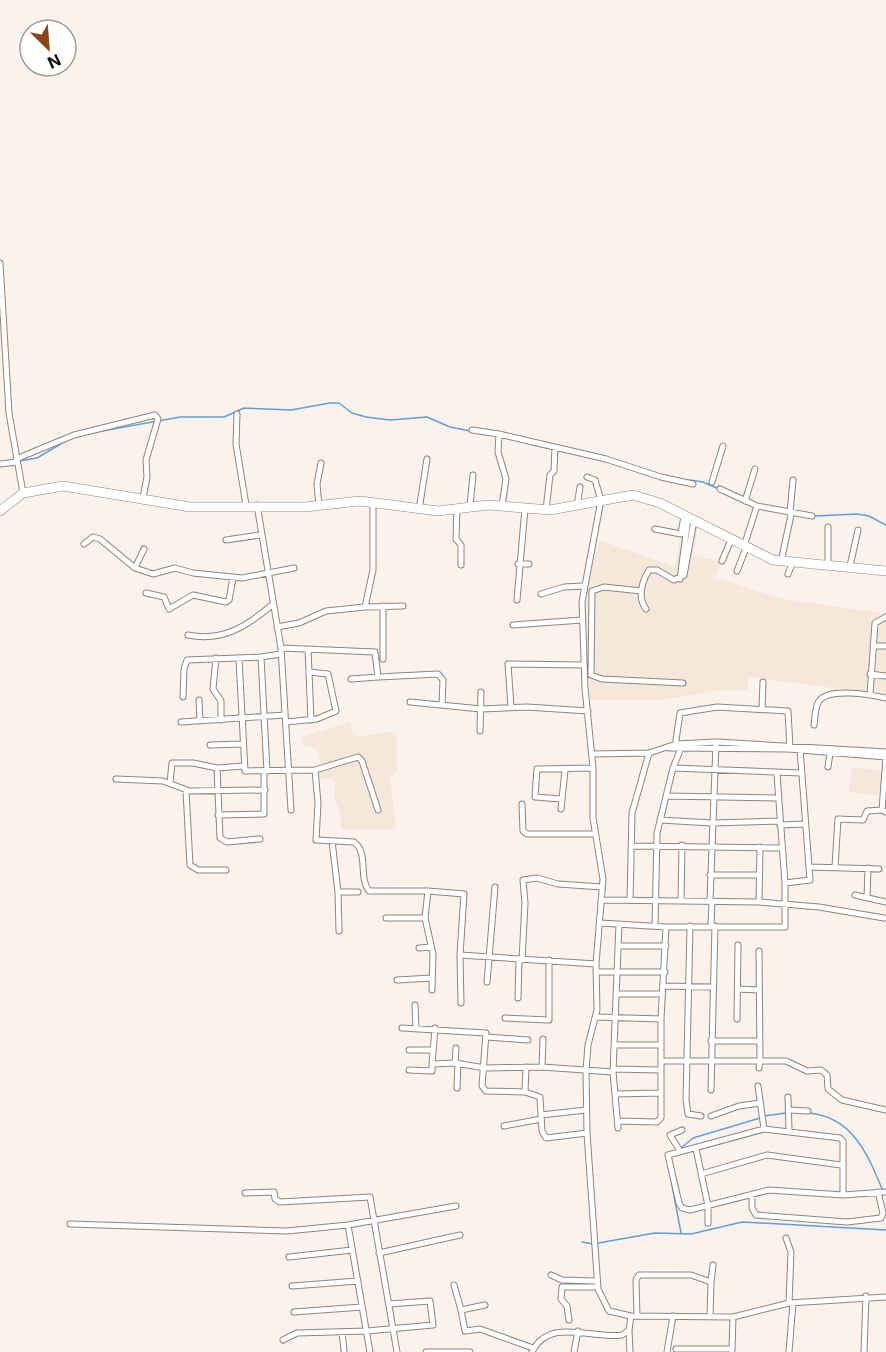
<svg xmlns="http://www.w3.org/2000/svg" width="886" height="1352" font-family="Inter,sans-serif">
<rect width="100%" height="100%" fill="#faf2eb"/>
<path fill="#f6e7db" d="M 684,518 L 698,525 L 693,555 L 721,562 L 715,578 L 784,599 L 886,614 L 886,695 L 749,677 L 747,690 L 710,691 L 664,700 L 590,700 L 586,617 L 587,589 L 599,540 L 675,567 Z
M 350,722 L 352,730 L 358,737 L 393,731 L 397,735 L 397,772 L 390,777 L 396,829 L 341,829 L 341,817 L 334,796 L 335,783 L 332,779 L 318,779 L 317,766 L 321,765 L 319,753 L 311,745 L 304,747 L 301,737 Z
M 852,767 L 885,771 L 881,796 L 849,792 Z"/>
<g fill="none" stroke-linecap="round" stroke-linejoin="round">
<path stroke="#609edd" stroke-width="1.5" d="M 91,433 L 180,417 L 224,417 L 244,408 L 291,410 L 330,403 L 339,403 L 352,413 L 366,417 L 390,420 L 427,417 L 450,427 L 470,431
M 533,445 L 552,449
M 19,461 L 37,458 L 64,442
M 690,480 L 703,482 L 719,489
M 815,516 L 857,514 L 869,516 L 886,525
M 809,1113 C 853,1117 868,1155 883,1191
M 764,1116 L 786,1113
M 680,1149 L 693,1138 L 760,1118
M 669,1169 L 681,1233
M 582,1242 L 593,1244
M 598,1243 L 655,1233 L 691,1234 L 742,1222 L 886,1230"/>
<g stroke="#8c857f" stroke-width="7">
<path id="minor" d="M 0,263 L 9,413 L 23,493
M 237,414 L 236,444 L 246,505
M 472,430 L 499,434
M 16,459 L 74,435 L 155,415 L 158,419 L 146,460 L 147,477 L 143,498
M 0,464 L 17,462
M 587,477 L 595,480 L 601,500 L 582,602 L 585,688 L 593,768 L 593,818 L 603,879 L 596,964 L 597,1010 L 588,1045 L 586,1071 L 587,1133 L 598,1289 L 609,1311 L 631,1316 L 733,1317 L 789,1303 L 886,1297
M 712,482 L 723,446
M 720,489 L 757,506
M 745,501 L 755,469
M 257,505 L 281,648 L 291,810
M 319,506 L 317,484 L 321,463
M 470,506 L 473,475
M 502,506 L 506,479 L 498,452 L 499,434 L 606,459 L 661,477 L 693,484
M 577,506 L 580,487
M 457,508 L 456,539 L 461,545 L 461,565
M 419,510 L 427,459
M 546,510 L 550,475 L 554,471 L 555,447
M 790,513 L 793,480
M 655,529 L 681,534 L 684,516
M 226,540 L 260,535
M 84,544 L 93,537 L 100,539 L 135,568 L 153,574 L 175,568 L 193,573 L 242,578 L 294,568
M 744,546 L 757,506 L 812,516
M 722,561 L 731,540
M 781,562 L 791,515
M 518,564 L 529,564
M 828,566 L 828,527
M 850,566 L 858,530
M 135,568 L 144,549
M 737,571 L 746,548
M 788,574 L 792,564
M 680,579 L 688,519
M 641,591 L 604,587 L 592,591 L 591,675 L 602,679 L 683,683
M 146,593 L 164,597 L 169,609 L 193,595 L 226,602 L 229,600 L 233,578
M 541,594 L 564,587 L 583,586
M 517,600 L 525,508
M 365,607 L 403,606
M 646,609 C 637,597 642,582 649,570 L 657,570 L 674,580 L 684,575 L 694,521
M 513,625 L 582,620
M 277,627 L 299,623 L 326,611 L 365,607 L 373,570 L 373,503
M 188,635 C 223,642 247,626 272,605
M 873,646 L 886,646
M 281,648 L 375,652 L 378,677 L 351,679
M 308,649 L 311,720
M 216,658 L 213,689 L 221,701 L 221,720
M 239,659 L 245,771 L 315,770 L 358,757 L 362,761 L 378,810
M 383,659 L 383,606
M 870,674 L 886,676
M 378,677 L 438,674 L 443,680 L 442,705
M 870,694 L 875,623 L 886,617
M 183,697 L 184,669 L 187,660 L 261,657
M 199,700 L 200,721
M 410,702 L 481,709 L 527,707 L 588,711
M 511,707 L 508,664 L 584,665
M 762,708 L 763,682
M 181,722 L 285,715
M 286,722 L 317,719 L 336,711 L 328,674 L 310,672
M 814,725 C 815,717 815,707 819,701 C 829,687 872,695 886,698
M 480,731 L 481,692
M 210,745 L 243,744
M 675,747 L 680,713 L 717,707 L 788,711 L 790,748
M 669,748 L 788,749 L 886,757
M 592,754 L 649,753 L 676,744 L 717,742 L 886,752
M 886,757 L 882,810 L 886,812
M 244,766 L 217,768 L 220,838 L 227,842 L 260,839
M 828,767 L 830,753
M 673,768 L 801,773
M 315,770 L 318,803 L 316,840 L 354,842 C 369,853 358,877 369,891 L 428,891
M 267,771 L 261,657 L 281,654
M 116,779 L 163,781 L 187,790
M 170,783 L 172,763 L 193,763 L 217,768
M 666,796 L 778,798
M 561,799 L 535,797 L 537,769 L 593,768
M 522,804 L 523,831 L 527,834 L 594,834
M 561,809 L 565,770
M 218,815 L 264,814 L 264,771
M 660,820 L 712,823 L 780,821
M 780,825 L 805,824
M 332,841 L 338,892 L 339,931
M 633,846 L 782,848
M 810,867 L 879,869
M 835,867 L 838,819 L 863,820 L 867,811 L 882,810
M 226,870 L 198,870 L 190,865 L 186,791 L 265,790
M 710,875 L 759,875
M 785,883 L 810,880 L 800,749
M 338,892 L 358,892
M 855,895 L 886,902
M 867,898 L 868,868
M 602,900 L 759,902 L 819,907 L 884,918
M 630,900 L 632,813 L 649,753
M 681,901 L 682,845
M 710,901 L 716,744
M 759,902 L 760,847
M 386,918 L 425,918
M 600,923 L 666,927 L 661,1019 L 661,1118 L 657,1122 L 618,1121
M 655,926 L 657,833 L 673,768 L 681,748
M 690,926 L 686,1100 L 688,1114 L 701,1116
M 711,926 L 712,902
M 666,927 L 785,927 L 785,883 L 777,774
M 618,946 L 666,946
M 419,948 L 431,947
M 759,951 L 760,1061 L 786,1061 L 807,1071 L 821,1070 L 827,1075 L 828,1089 L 842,1100 L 886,1110
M 460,955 L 461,1003
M 522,960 L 525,903 L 523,880 L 537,878 L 558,884 L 602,887
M 596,972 L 665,972
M 397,980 L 432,978
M 487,982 L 495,887
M 663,986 L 713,987
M 738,989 L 759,990
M 432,990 L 433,954 L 425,918 L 428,891 L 464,894 L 460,955 L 596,964
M 617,994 L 662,994
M 518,998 L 519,960
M 415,1005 L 416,1028
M 597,1017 L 661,1019
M 505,1018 L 549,1020 L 549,960
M 737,1019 L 738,945
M 402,1028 L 486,1033 L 482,1086 L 486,1091 L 525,1092 L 526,1067
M 435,1028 L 432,1064 L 455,1063 L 485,1068 L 542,1067 L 613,1072
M 487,1037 L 528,1040
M 711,1041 L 759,1041
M 614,1045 L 661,1045
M 409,1050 L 432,1050
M 661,1061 L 760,1061 L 759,1068
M 455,1063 L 456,1048
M 542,1067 L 543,1039
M 613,1069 L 660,1070
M 409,1070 L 432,1071 L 432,1064
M 758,1086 L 764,1129
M 457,1088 L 458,1063
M 711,1090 L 715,926
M 525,1092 L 540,1097 L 542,1131 L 546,1138 L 587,1133
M 615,1094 L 661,1093
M 788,1097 L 789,1130
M 789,1110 L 808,1111
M 541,1115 L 586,1110
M 711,1116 L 739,1106 L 760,1103
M 504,1126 L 541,1119
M 618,1128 L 613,1072 L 619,924
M 696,1149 L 708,1206 L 708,1223
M 680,1151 L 670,1135 L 682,1130
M 701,1174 L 767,1155 L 841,1165
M 245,1193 L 274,1192 L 275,1199 L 280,1202 L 370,1197 L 397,1352
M 752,1194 L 752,1208 L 756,1215 L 847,1222 L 881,1218 L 883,1213 L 878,1192
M 843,1195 L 843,1141 L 840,1138 L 764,1129 L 668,1155 L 679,1203 L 682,1208 L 690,1210 L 769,1190 L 843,1195 L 886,1192
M 70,1224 L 287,1231 L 348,1225 L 456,1206
M 348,1225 L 370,1352
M 786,1238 L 791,1252 L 789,1303
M 379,1253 L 460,1235
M 289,1257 L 352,1250
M 551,1275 L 562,1280 L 595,1281
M 711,1282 L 713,1265
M 454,1285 L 461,1310 L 485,1305
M 292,1286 L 358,1281
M 461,1310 L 465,1331 L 480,1329 L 533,1348
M 294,1312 L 362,1307
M 637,1316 L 636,1280 L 639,1275 L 691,1275 L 711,1282 L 710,1316
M 569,1320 L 567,1306 L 561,1299 L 562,1287 L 598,1287
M 629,1330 L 630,1352
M 342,1332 L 344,1350
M 283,1340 L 297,1333 L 367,1331 L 433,1325 L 430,1301 L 389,1304
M 676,1349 L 732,1349
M 732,1350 L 733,1317
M 426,1352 L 470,1352
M 532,1352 C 549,1316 594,1340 622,1335 L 629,1330 L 631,1316
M 574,1352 L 578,1331
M 667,1352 L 673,1316
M 789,1352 L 793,1303
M 864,1352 L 866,1296"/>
</g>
<g stroke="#8c857f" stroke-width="10">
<path id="primary" d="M 0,511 L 23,493 L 63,486 L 190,507 L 305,507 L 360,501 L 438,511 L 488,505 L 550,510 L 633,495 L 660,503 L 773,560 L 886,571"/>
</g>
<use href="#minor" stroke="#fff" stroke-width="5"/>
<use href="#primary" stroke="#fff" stroke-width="9"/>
</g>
<g transform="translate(48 48) rotate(155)"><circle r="28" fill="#ffffff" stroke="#9f9e9d" stroke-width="1.5"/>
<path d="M0-4.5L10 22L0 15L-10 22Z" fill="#884615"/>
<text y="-9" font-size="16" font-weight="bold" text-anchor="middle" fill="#0f0c0a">N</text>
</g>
</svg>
